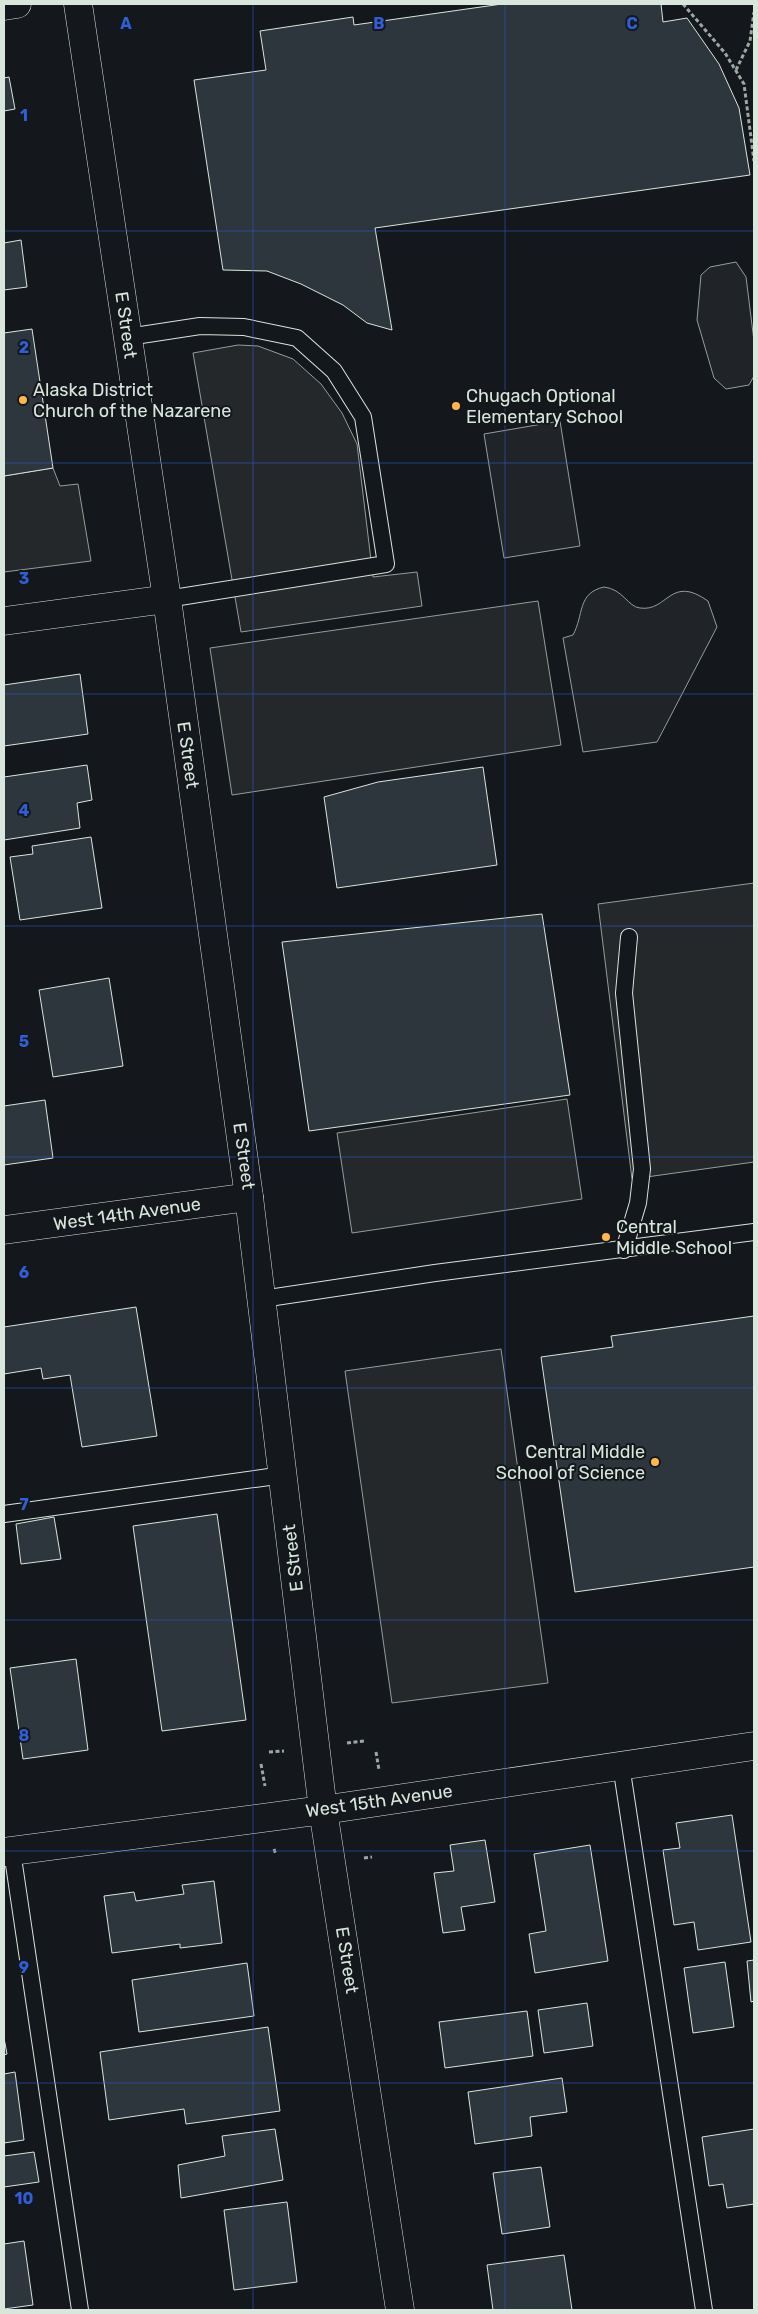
<svg xmlns="http://www.w3.org/2000/svg" width="758" height="2314" font-family="Rubik,sans-serif">
<rect width="100%" height="100%" fill="#14181c"/>
<path fill="#202428" stroke="#939e99" d="M 736,262 L 746,277 L 754,341 L 754,376 L 749,385 L 726,389 L 714,378 L 697,320 L 701,275 L 710,267 Z
M 560,421 L 580,546 L 504,558 L 484,434 Z
M 604,587 C 623,589 628,607 640,608 C 668,612 670,574 708,601 L 717,627 L 657,742 L 583,752 L 563,638 L 573,635 C 584,615 577,593 604,587 Z"/>
<path fill="#24282b" stroke="#939e99" d="M 238,345 L 258,346 L 293,359 L 321,384 L 342,413 L 357,444 L 373,577 L 417,572 L 422,606 L 241,632 L 193,353 Z
M 53,468 L 60,486 L 78,484 L 91,561 L 4,572 L 4,476 Z
M 538,601 L 561,745 L 232,795 L 210,648 Z
M 754,883 L 754,1162 L 632,1179 L 598,904 Z
M 567,1099 L 582,1199 L 352,1233 L 337,1133 Z
M 501,1349 L 548,1683 L 392,1703 L 345,1371 Z"/>
<path fill="#2c363c" stroke="#d8e6dc" d="M 502,4 L 661,4 L 663,22 L 687,18 L 719,64 L 739,108 L 750,175 L 375,228 L 392,330 L 367,323 L 343,305 L 301,284 L 267,271 L 223,270 L 194,80 L 266,70 L 260,31 L 353,17 L 354,25 Z
M 9,77 L 15,109 L 4,111 L 4,78 Z
M 21,240 L 27,287 L 4,290 L 4,243 Z
M 32,329 L 53,468 L 4,476 L 4,333 Z
M 80,674 L 88,734 L 4,746 L 4,685 Z
M 87,765 L 92,800 L 77,803 L 80,828 L 4,840 L 4,777 Z
M 483,767 L 497,865 L 337,888 L 324,797 L 378,782 Z
M 91,837 L 102,908 L 20,920 L 10,857 L 33,854 L 32,846 Z
M 542,914 L 570,1095 L 309,1131 L 282,942 Z
M 109,978 L 123,1066 L 53,1077 L 39,990 Z
M 45,1100 L 53,1158 L 4,1165 L 4,1106 Z
M 136,1307 L 157,1436 L 82,1447 L 70,1375 L 43,1379 L 41,1368 L 4,1374 L 4,1327 Z
M 754,1316 L 754,1567 L 575,1592 L 541,1357 L 613,1347 L 611,1336 Z
M 217,1514 L 246,1720 L 162,1731 L 133,1526 Z
M 54,1517 L 61,1559 L 21,1564 L 16,1524 Z
M 76,1659 L 88,1750 L 23,1759 L 10,1668 Z
M 732,1815 L 751,1942 L 698,1950 L 694,1922 L 674,1925 L 663,1850 L 680,1848 L 676,1823 Z
M 485,1840 L 495,1902 L 461,1907 L 465,1930 L 443,1933 L 434,1873 L 454,1871 L 450,1845 Z
M 590,1845 L 608,1961 L 535,1973 L 529,1934 L 546,1931 L 534,1854 Z
M 214,1881 L 222,1943 L 180,1948 L 180,1944 L 112,1953 L 104,1896 L 134,1892 L 136,1901 L 184,1894 L 182,1885 Z
M 754,1960 L 754,2001 L 751,2002 L 747,1961 Z
M 725,1962 L 734,2027 L 693,2033 L 684,1968 Z
M 247,1963 L 254,2016 L 139,2032 L 132,1980 Z
M 587,2003 L 593,2046 L 544,2053 L 538,2010 Z
M 527,2011 L 533,2056 L 445,2068 L 439,2022 Z
M 268,2027 L 280,2111 L 186,2124 L 184,2109 L 109,2120 L 100,2052 Z
M 4,2038 L 7,2054 L 4,2055 Z
M 15,2072 L 24,2140 L 4,2143 L 4,2074 Z
M 562,2078 L 567,2112 L 530,2117 L 532,2136 L 475,2144 L 468,2092 Z
M 275,2129 L 283,2180 L 181,2198 L 178,2165 L 225,2156 L 222,2136 Z
M 754,2129 L 754,2204 L 727,2208 L 723,2184 L 709,2186 L 702,2137 Z
M 34,2152 L 39,2182 L 4,2187 L 4,2156 Z
M 541,2167 L 550,2227 L 502,2234 L 493,2173 Z
M 287,2202 L 297,2282 L 234,2290 L 224,2210 Z
M 24,2241 L 33,2305 L 4,2309 L 4,2244 Z
M 564,2255 L 572,2310 L 493,2310 L 487,2265 Z"/>
<g fill="none" stroke-linecap="round" stroke-linejoin="round">
<g stroke="#d8e6dc" stroke-width="18">
<path id="lane" d="M 128,337 L 200,326 L 244,327 L 297,338 L 334,371 L 363,417 L 386,564 L 167,599
M 624,1250 L 638,1203 L 642,1169 L 624,993 L 629,937
M 262,1299 L 435,1273 L 754,1232
M 4,1514 L 283,1475
M 621,1765 L 704,2310
M 12,1851 L 80,2310"/>
</g>
<g stroke="#d8e6dc" stroke-width="29">
<path id="street" d="M 4,6 L 17,4
M 4,621 L 167,599
M 4,1230 L 249,1197"/>
</g>
<g stroke="#d8e6dc" stroke-width="29">
<path id="secondary" d="M 78,4 L 167,599 L 249,1197 L 323,1810 L 400,2310
M 4,1852 L 323,1810 L 754,1746"/>
</g>
<path stroke="#9da8a2" stroke-width="3" stroke-dasharray="4 2.5" stroke-linecap="butt" d="M 683,4 L 725,53 L 744,84 L 754,161
M 736,70 L 750,41 L 754,12
M 347,1743 L 364,1741
M 269,1752 L 284,1751
M 376,1752 L 379,1770
M 261,1764 L 265,1786
M 274,1849 L 276,1855
M 364,1858 L 372,1857"/>
<use href="#lane" stroke="#14181c" stroke-width="16"/>
<use href="#street" stroke="#14181c" stroke-width="28"/>
<use href="#secondary" stroke="#14181c" stroke-width="28"/>
</g>
<path fill="none" stroke="#305dd8" stroke-width="1" stroke-opacity="0.55" d="M 253,4 L 253,2310M 505,4 L 505,2310M 4,231 L 754,231M 4,463 L 754,463M 4,694 L 754,694M 4,926 L 754,926M 4,1157 L 754,1157M 4,1388 L 754,1388M 4,1620 L 754,1620M 4,1851 L 754,1851M 4,2083 L 754,2083"/>
<g fill="#ffb74d" stroke="#14181c" stroke-width="2">
<circle cx="23" cy="400" r="5"/>
<circle cx="456" cy="406" r="5"/>
<circle cx="606" cy="1237" r="5"/>
<circle cx="655" cy="1462" r="5"/>
</g>
<g text-anchor="middle" stroke-width="4" stroke-linejoin="round" paint-order="stroke">
<g font-size="18" fill="#d8e6dc" stroke="#14181c">
<text transform="translate(126 325) rotate(82)" y="6">E Street</text>
<text transform="translate(188 755) rotate(82)" y="6">E Street</text>
<text transform="translate(244 1156) rotate(82)" y="6">E Street</text>
<text transform="translate(127 1214) rotate(-8)" y="6">West 14th Avenue</text>
<text transform="translate(293 1558) rotate(-97)" y="6">E Street</text>
<text transform="translate(379 1801) rotate(-8)" y="6">West 15th Avenue</text>
<text transform="translate(347 1960) rotate(81)" y="6">E Street</text>
</g>
<g font-size="18" fill="#d8e6dc" stroke="#14181c" text-anchor="start">
<text x="33" y="396">Alaska District<tspan x="33" dy="21">Church of the Nazarene</tspan></text>
<text x="466" y="402">Chugach Optional<tspan x="466" dy="21">Elementary School</tspan></text>
<text x="616" y="1233">Central<tspan x="616" dy="21">Middle School</tspan></text>
<text x="645" y="1458" text-anchor="end">Central Middle<tspan x="645" dy="21">School of Science</tspan></text>
</g>
</g>
<g font-size="16" text-anchor="middle" font-weight="bold" fill="#305dd8" stroke="#14181c" stroke-width="4" stroke-linejoin="round" paint-order="stroke">
<text x="126" y="29">A</text>
<text x="379" y="29">B</text>
<text x="632" y="29">C</text>
<text x="24" y="121">1</text>
<text x="24" y="353">2</text>
<text x="24" y="584">3</text>
<text x="24" y="816">4</text>
<text x="24" y="1047">5</text>
<text x="24" y="1278">6</text>
<text x="24" y="1510">7</text>
<text x="24" y="1741">8</text>
<text x="24" y="1973">9</text>
<text x="24" y="2204">10</text>
</g>
<rect width="758" height="2314" fill="none" stroke="#d8e6dc" stroke-width="10"/>
</svg>
